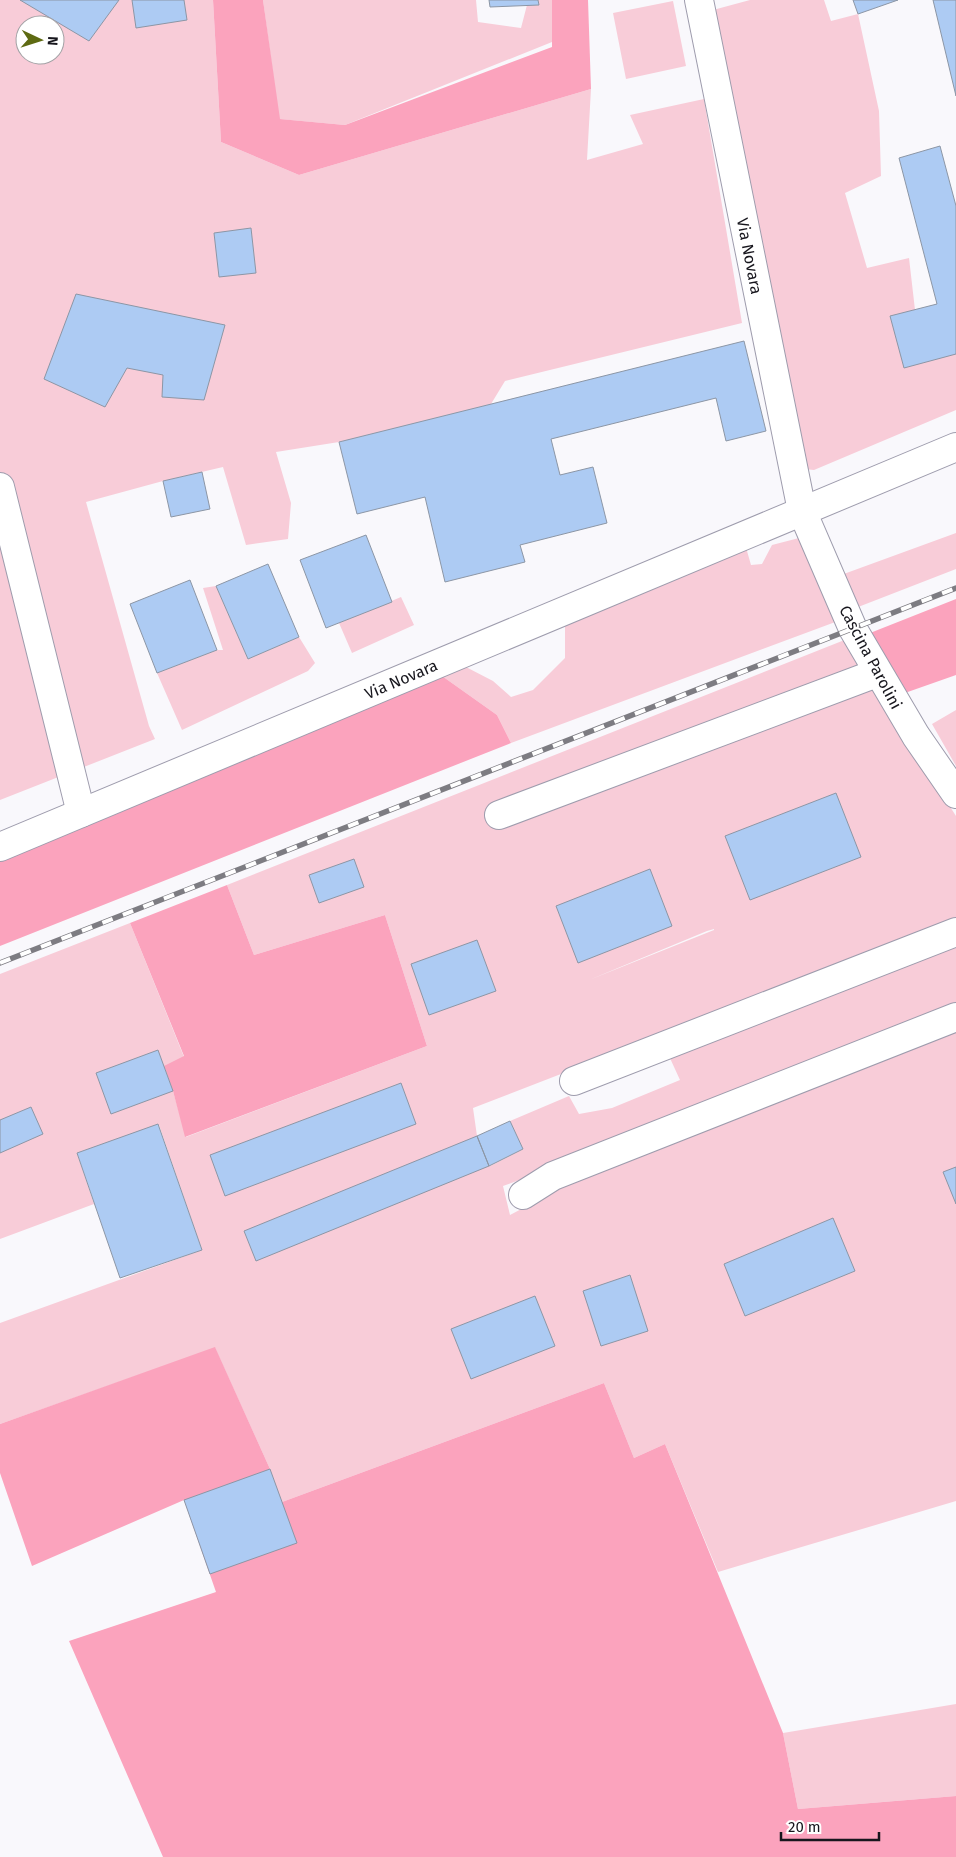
<svg xmlns="http://www.w3.org/2000/svg" width="956" height="1857" font-family="'Fira Sans',sans-serif">
<rect width="100%" height="100%" fill="#f9f8fc"/>
<path fill="#f8ccd8" fill-rule="evenodd" d="M 0,0 L 213,0 L 221,142 L 299,175 L 591,89 L 587,160 L 643,144 L 630,115 L 704,99 L 742,323 L 505,381 L 491,404 L 339,442 L 276,452 L 291,503 L 288,539 L 246,545 L 223,467 L 163,481 L 86,502 L 149,726 L 155,739 L 0,800 ZM 25,25 L 55,25 L 55,55 L 25,55 Z
M 263,0 L 476,0 L 478,22 L 521,28 L 527,5 L 538,5 L 538,0 L 552,0 L 552,42 L 345,125 L 279,119 Z
M 750,0 L 824,0 L 831,21 L 858,14 L 879,111 L 881,176 L 845,193 L 867,268 L 909,258 L 915,310 L 891,316 L 956,354 L 956,410 L 814,470 L 804,469 L 713,10 Z
M 673,1 L 686,66 L 626,79 L 613,13 Z
M 956,533 L 956,569 L 853,609 L 841,575 Z
M 799,538 L 838,621 L 511,743 L 497,715 L 435,671 L 464,666 L 493,681 L 511,697 L 533,690 L 565,658 L 565,619 L 745,544 L 751,565 L 762,564 L 772,545 Z
M 216,586 L 248,659 L 299,637 L 315,663 L 308,671 L 182,730 L 157,673 L 217,650 L 223,650 L 203,588 Z
M 401,597 L 414,625 L 352,653 L 339,623 Z
M 847,639 L 878,695 L 956,816 L 956,921 L 473,1108 L 477,1136 L 490,1166 L 523,1149 L 510,1121 L 569,1096 L 579,1114 L 612,1108 L 680,1080 L 669,1056 L 956,943 L 956,1006 L 591,1146 L 594,1152 L 503,1186 L 510,1215 L 561,1188 L 956,1028 L 956,1501 L 718,1572 L 665,1444 L 634,1458 L 604,1383 L 282,1502 L 270,1469 L 215,1348 L 0,1424 L 0,1323 L 202,1250 L 159,1125 L 77,1153 L 94,1204 L 0,1239 L 0,974 L 130,923 L 184,1057 L 164,1067 L 173,1091 L 186,1137 L 427,1046 L 385,915 L 254,955 L 227,885 ZM 714,929 L 714,930 L 589,980 L 707,931 Z
M 956,710 L 956,766 L 932,724 Z
M 956,1704 L 956,1796 L 798,1809 L 783,1733 Z"/>
<path fill="#fba3bd" d="M 213,0 L 263,0 L 280,119 L 345,125 L 552,47 L 552,0 L 588,0 L 591,89 L 299,175 L 221,142 Z
M 956,599 L 956,675 L 902,694 L 865,635 Z
M 435,671 L 497,715 L 511,743 L 0,946 L 0,853 Z
M 227,885 L 254,955 L 385,915 L 427,1046 L 185,1137 L 173,1091 L 164,1066 L 184,1056 L 130,923 Z
M 215,1347 L 270,1469 L 282,1502 L 604,1383 L 634,1458 L 665,1444 L 783,1733 L 798,1809 L 956,1796 L 956,1857 L 163,1857 L 69,1641 L 216,1592 L 184,1500 L 32,1566 L 0,1473 L 0,1424 Z"/>
<path fill="#adcbf3" stroke="#8c96a5" d="M 20,0 L 119,0 L 89,41 Z
M 132,0 L 184,0 L 187,20 L 136,28 Z
M 489,0 L 538,0 L 539,5 L 490,7 Z
M 853,0 L 898,0 L 858,14 Z
M 933,0 L 956,0 L 956,96 Z
M 940,146 L 956,206 L 956,354 L 904,368 L 890,316 L 937,304 L 899,158 Z
M 251,228 L 256,273 L 219,277 L 214,233 Z
M 76,294 L 225,325 L 204,400 L 162,397 L 163,375 L 127,368 L 105,407 L 44,379 Z
M 744,341 L 766,431 L 726,441 L 716,398 L 551,439 L 560,475 L 593,467 L 607,523 L 520,545 L 525,562 L 445,582 L 425,497 L 357,514 L 339,442 Z
M 202,472 L 210,509 L 171,517 L 163,481 Z
M 366,535 L 392,602 L 326,628 L 300,560 Z
M 268,564 L 299,637 L 248,659 L 216,586 Z
M 190,580 L 217,650 L 157,673 L 130,604 Z
M 836,793 L 861,857 L 750,900 L 725,836 Z
M 354,859 L 364,887 L 319,903 L 309,875 Z
M 650,869 L 672,926 L 578,963 L 556,906 Z
M 477,940 L 496,991 L 429,1015 L 411,964 Z
M 158,1050 L 173,1091 L 111,1114 L 96,1073 Z
M 401,1083 L 416,1124 L 225,1196 L 210,1155 Z
M 31,1107 L 43,1134 L 0,1153 L 0,1120 Z
M 510,1121 L 523,1149 L 489,1166 L 477,1136 Z
M 158,1124 L 202,1250 L 120,1278 L 77,1153 Z
M 477,1136 L 489,1166 L 256,1261 L 244,1231 Z
M 956,1167 L 956,1204 L 943,1172 Z
M 833,1218 L 855,1271 L 745,1316 L 724,1264 Z
M 630,1275 L 648,1331 L 601,1346 L 583,1291 Z
M 535,1296 L 555,1346 L 471,1379 L 451,1329 Z
M 270,1469 L 297,1543 L 210,1574 L 184,1500 Z"/>
<g fill="none" stroke-linecap="round" stroke-linejoin="round">
<g stroke="#9e9cad" stroke-width="30">
<path id="street" d="M 699,0 L 802,511 L 853,629 L 916,736 L 956,794
M 0,487 L 81,813
M 499,815 L 877,673
M 574,1081 L 956,932
M 523,1195 L 553,1176 L 956,1017"/>
</g>
<g stroke="#9e9cad" stroke-width="30">
<path id="secondary" d="M 0,847 L 956,447"/>
</g>
<use href="#street" stroke="#fff" stroke-width="28"/>
<use href="#secondary" stroke="#fff" stroke-width="28"/>
<g stroke="#7d7c82" stroke-width="5.5">
<path id="rail" d="M 0,963 L 956,588"/>
</g>
<use href="#rail" stroke="#fff" stroke-width="4" stroke-dasharray="11" stroke-linecap="butt"/>
</g>
<g text-anchor="middle" stroke-width="4" stroke-linejoin="round" paint-order="stroke">
<g font-size="16" fill="#17161d" stroke="#fff">
<text transform="translate(750 256) rotate(79)" y="6">Via Novara</text>
<text transform="translate(871 657) rotate(62)" y="6">Cascina Parolini</text>
<text transform="translate(401 679) rotate(-23)" y="6">Via Novara</text>
</g>
</g>
<g transform="translate(40 40) rotate(94)"><circle r="24" fill="#ffffff" stroke="#a2a2a5"/>
<path d="M0-4L9 19L0 12L-9 19Z" fill="#5e6a12"/>
<text y="-8" font-size="14" font-weight="bold" text-anchor="middle" fill="#17161d">N</text>
</g>
<path d="M781 1832v8h98v-8" fill="none" stroke="#17161d" stroke-width="2.5"/>
<text x="788" y="1832" font-size="15" fill="#17161d" stroke="#ffffff" stroke-width="4" paint-order="stroke">20 m</text>
</svg>
